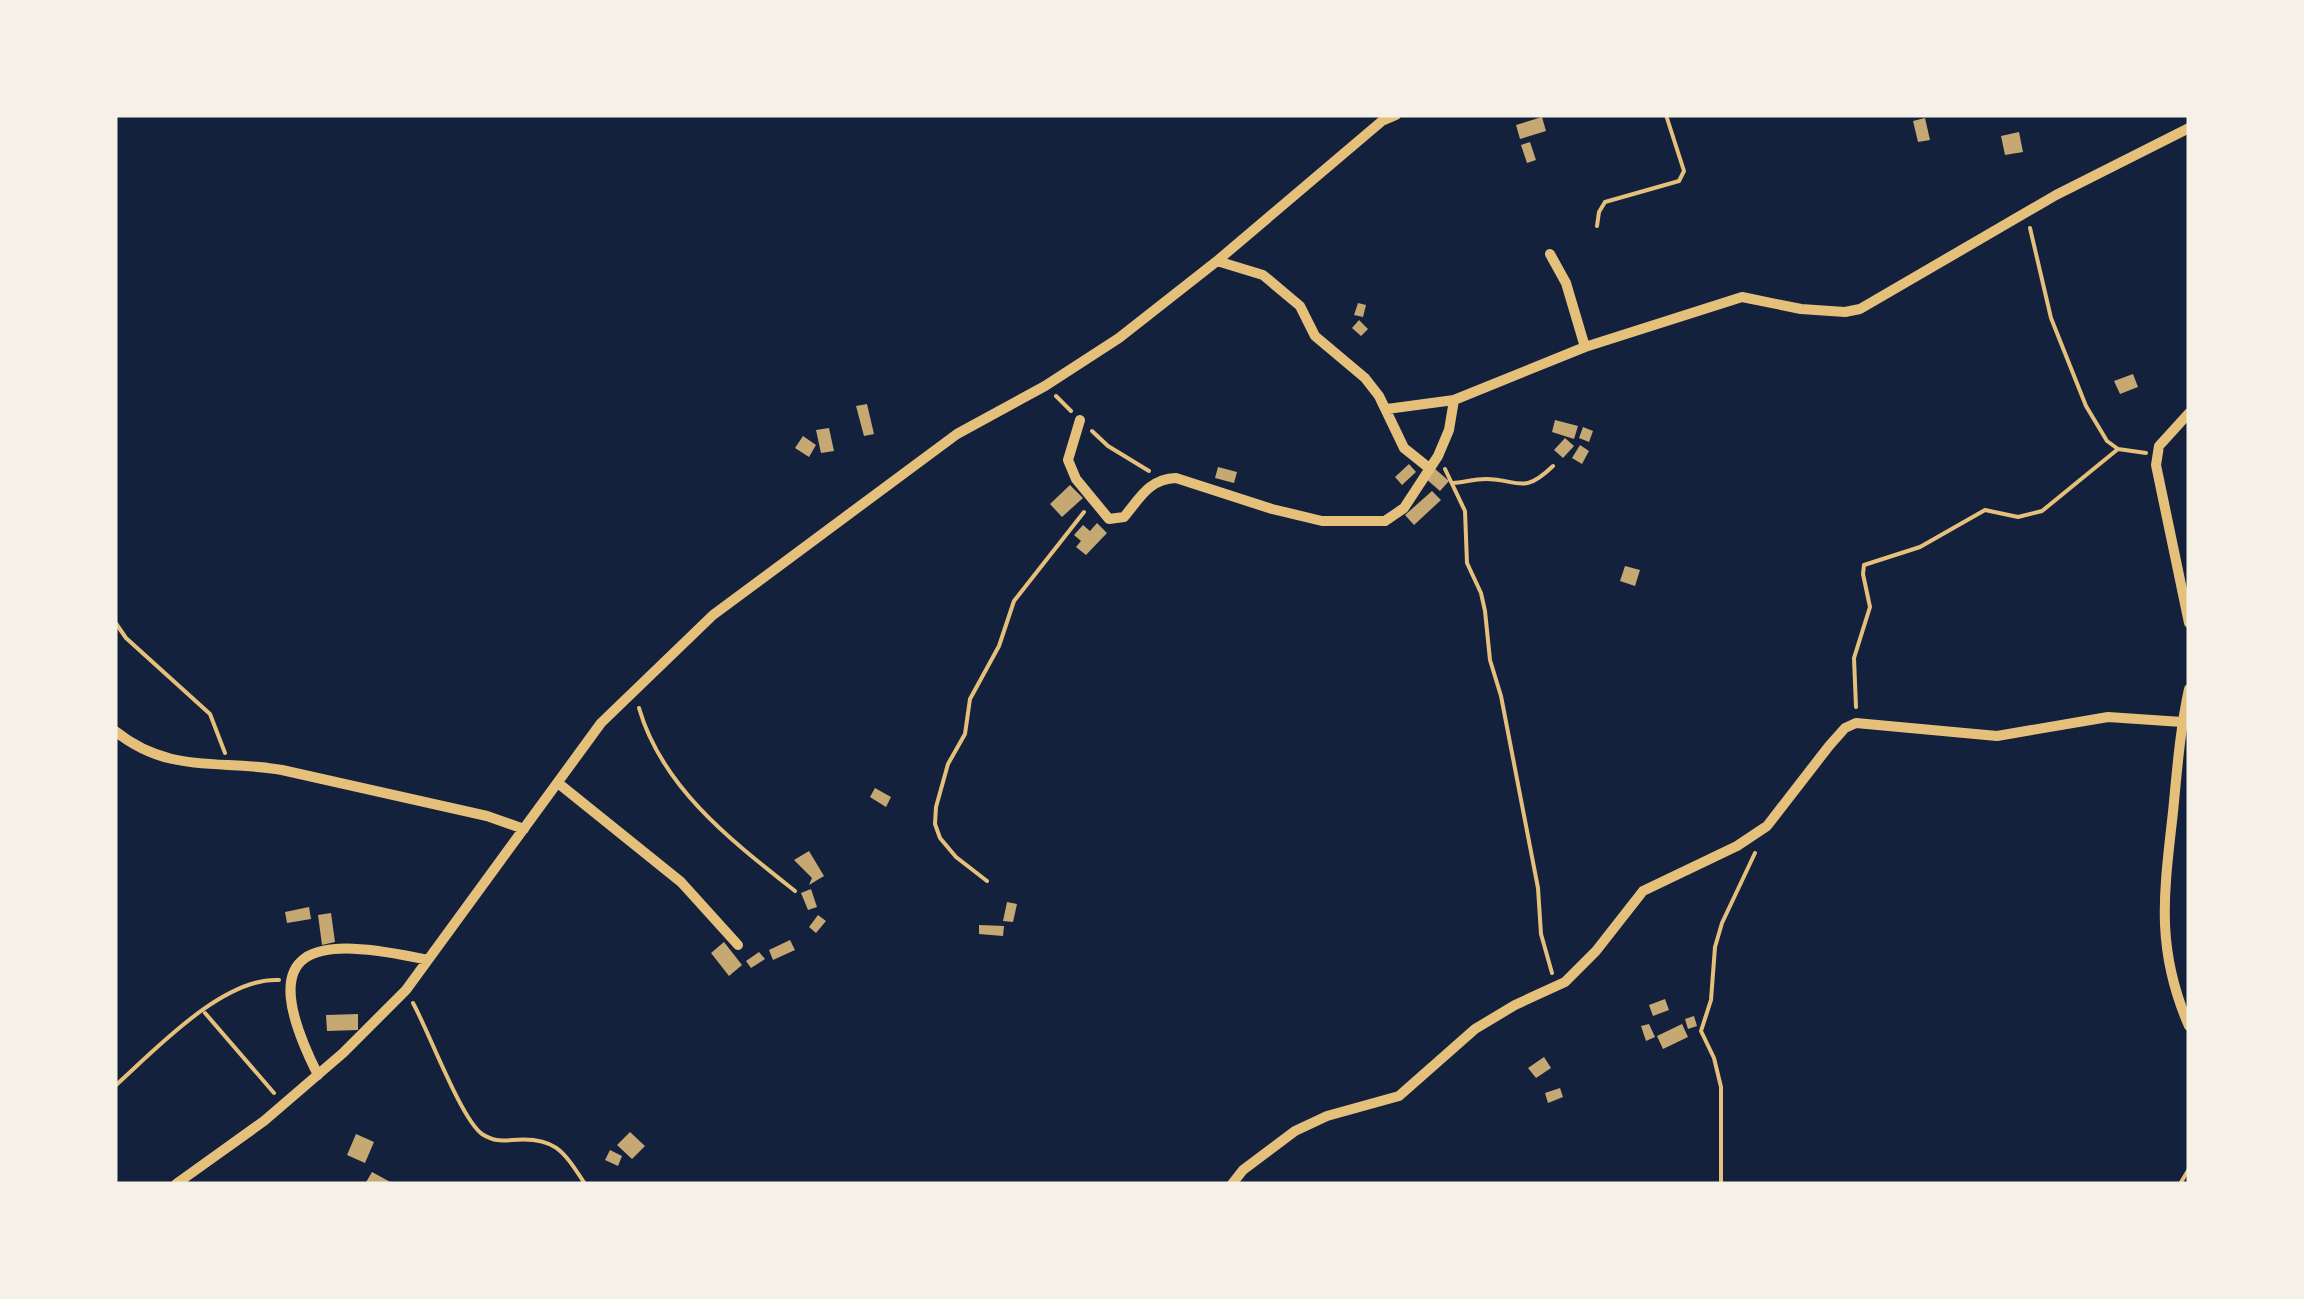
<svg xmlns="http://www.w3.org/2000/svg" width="2304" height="1299" font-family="Karla,sans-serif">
<rect width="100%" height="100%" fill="#14213d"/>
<path fill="#c6a872" d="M 1542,117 L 1546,131 L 1520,139 L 1516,125 Z
M 1925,118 L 1930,140 L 1918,142 L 1913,121 Z
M 2019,132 L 2023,152 L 2005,155 L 2001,136 Z
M 1530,142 L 1536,160 L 1527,163 L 1521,145 Z
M 1358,303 L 1366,305 L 1363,317 L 1354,315 Z
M 1359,320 L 1368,329 L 1361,336 L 1352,328 Z
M 2133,374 L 2138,387 L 2120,394 L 2114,381 Z
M 867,404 L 874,434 L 864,436 L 856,406 Z
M 1555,420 L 1578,426 L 1574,439 L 1552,432 Z
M 1583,427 L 1593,431 L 1589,442 L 1579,438 Z
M 829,428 L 834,451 L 821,453 L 816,430 Z
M 803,436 L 816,445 L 809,457 L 795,448 Z
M 1565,438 L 1574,446 L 1563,458 L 1554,450 Z
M 1580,445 L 1589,451 L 1582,464 L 1572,458 Z
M 1409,464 L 1416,472 L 1402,485 L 1395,477 Z
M 1218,467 L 1237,472 L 1234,483 L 1215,478 Z
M 1434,468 L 1449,481 L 1440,491 L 1425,478 Z
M 1070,485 L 1083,498 L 1062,517 L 1050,504 Z
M 1432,491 L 1441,500 L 1414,525 L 1405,515 Z
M 1097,523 L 1107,533 L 1086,555 L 1076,547 L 1081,541 L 1074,535 L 1083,525 L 1090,531 Z
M 1625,566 L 1640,570 L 1635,586 L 1620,581 Z
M 875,788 L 891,797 L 886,807 L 870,797 Z
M 809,851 L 824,876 L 809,885 L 812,878 L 794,860 Z
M 811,889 L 817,907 L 808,910 L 801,893 Z
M 1007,902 L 1017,904 L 1013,922 L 1003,921 Z
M 309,907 L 311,919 L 287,923 L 285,912 Z
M 331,913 L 335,942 L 322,945 L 318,915 Z
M 818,915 L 826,921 L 816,933 L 809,927 Z
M 979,925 L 1004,926 L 1003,936 L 979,934 Z
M 790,940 L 795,950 L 773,960 L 769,950 Z
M 724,942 L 742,965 L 729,976 L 711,953 Z
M 759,952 L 765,959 L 751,968 L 746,961 Z
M 1665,999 L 1669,1010 L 1653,1016 L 1649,1005 Z
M 358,1014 L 358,1030 L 327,1031 L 326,1015 Z
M 1694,1016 L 1697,1026 L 1688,1029 L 1685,1019 Z
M 1649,1024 L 1655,1037 L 1646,1041 L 1641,1026 Z
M 1682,1024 L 1688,1037 L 1663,1049 L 1657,1036 Z
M 1544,1057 L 1551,1068 L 1536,1078 L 1528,1068 Z
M 1560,1088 L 1563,1097 L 1548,1103 L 1545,1093 Z
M 630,1132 L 645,1146 L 632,1159 L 617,1145 Z
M 356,1134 L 374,1142 L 365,1163 L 347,1155 Z
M 610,1150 L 622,1156 L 618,1166 L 605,1160 Z
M 372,1172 L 394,1184 L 365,1184 Z"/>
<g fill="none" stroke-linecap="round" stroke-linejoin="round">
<path stroke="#e5c07b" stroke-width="4" d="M 1597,226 L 1599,212 L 1605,202 L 1679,181 L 1684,171 L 1666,115
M 2030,228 L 2051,318 L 2086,406 L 2107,441 L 2118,449 L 2146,453
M 1056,396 L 1071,411
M 1092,431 L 1108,446 L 1149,471
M 1445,469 L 1465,511 L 1467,563 L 1481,593 L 1485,611 L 1490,660 L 1501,696 L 1538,888 L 1541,934 L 1552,973
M 1453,483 C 1464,482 1475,479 1486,479 C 1518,479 1522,496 1553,466
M 115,622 L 126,638 L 210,714 L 225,753
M 1856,707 L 1854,658 L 1870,607 L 1863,574 L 1864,565 L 1920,547 L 1985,510 L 2018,517 L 2042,511 L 2118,449
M 639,708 C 662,788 732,841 795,891
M 987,881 L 956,857 L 940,838 L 935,824 L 936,807 L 948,764 L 965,734 L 970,699 L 999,646 L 1014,601 L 1084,512
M 413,1003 C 429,1032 461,1119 482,1134 C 493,1141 500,1141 512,1140 C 554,1136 563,1150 585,1184
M 205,1013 L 274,1093
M 115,1086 C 155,1050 223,977 279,980
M 1721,1184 L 1721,1087 L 1714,1058 L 1701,1031 L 1711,1000 L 1715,947 L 1722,923 L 1755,853
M 2180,1184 L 2189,1169"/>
<path stroke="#e5c07b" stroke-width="10" d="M 1550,254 L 1566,283 L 1585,347
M 1217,261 L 1263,275 L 1300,306 L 1315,336 L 1365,378 L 1379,396 L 1404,448 L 1429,468
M 1387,409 L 1454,400 L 1585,347 L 1742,297 L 1801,309 L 1845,312 L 1860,309 L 2056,195 L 2189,128
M 2189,413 L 2159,446 L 2156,465 L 2189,623
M 1080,420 L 1068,460 L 1076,479 L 1109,519 L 1124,517 C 1140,498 1149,479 1176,478 L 1272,509 L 1322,521 L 1385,521 L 1404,508 L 1438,456 L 1449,430 L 1454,400
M 2189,689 C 2180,730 2177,771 2173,812 C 2164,893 2155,948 2189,1026
M 115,731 C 170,775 220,759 282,770 L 487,816 L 524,829
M 558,783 L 681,882 L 738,945
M 318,1075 C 251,942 313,935 428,960
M 176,1184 L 264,1121 L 343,1053 L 406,990 L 601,723 L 713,615 L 957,434 L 1045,386 L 1119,338 L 1217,261 L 1382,121 L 1396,115
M 1232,1184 L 1243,1170 L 1295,1131 L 1327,1116 L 1399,1096 L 1475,1029 L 1515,1005 L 1565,982 L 1596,951 L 1643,891 L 1737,846 L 1767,826 L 1829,746 L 1845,728 L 1856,723 L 1997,736 L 2108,717 L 2182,722"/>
</g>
<rect width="2304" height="1299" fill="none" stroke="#f6f1e7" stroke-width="235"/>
</svg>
